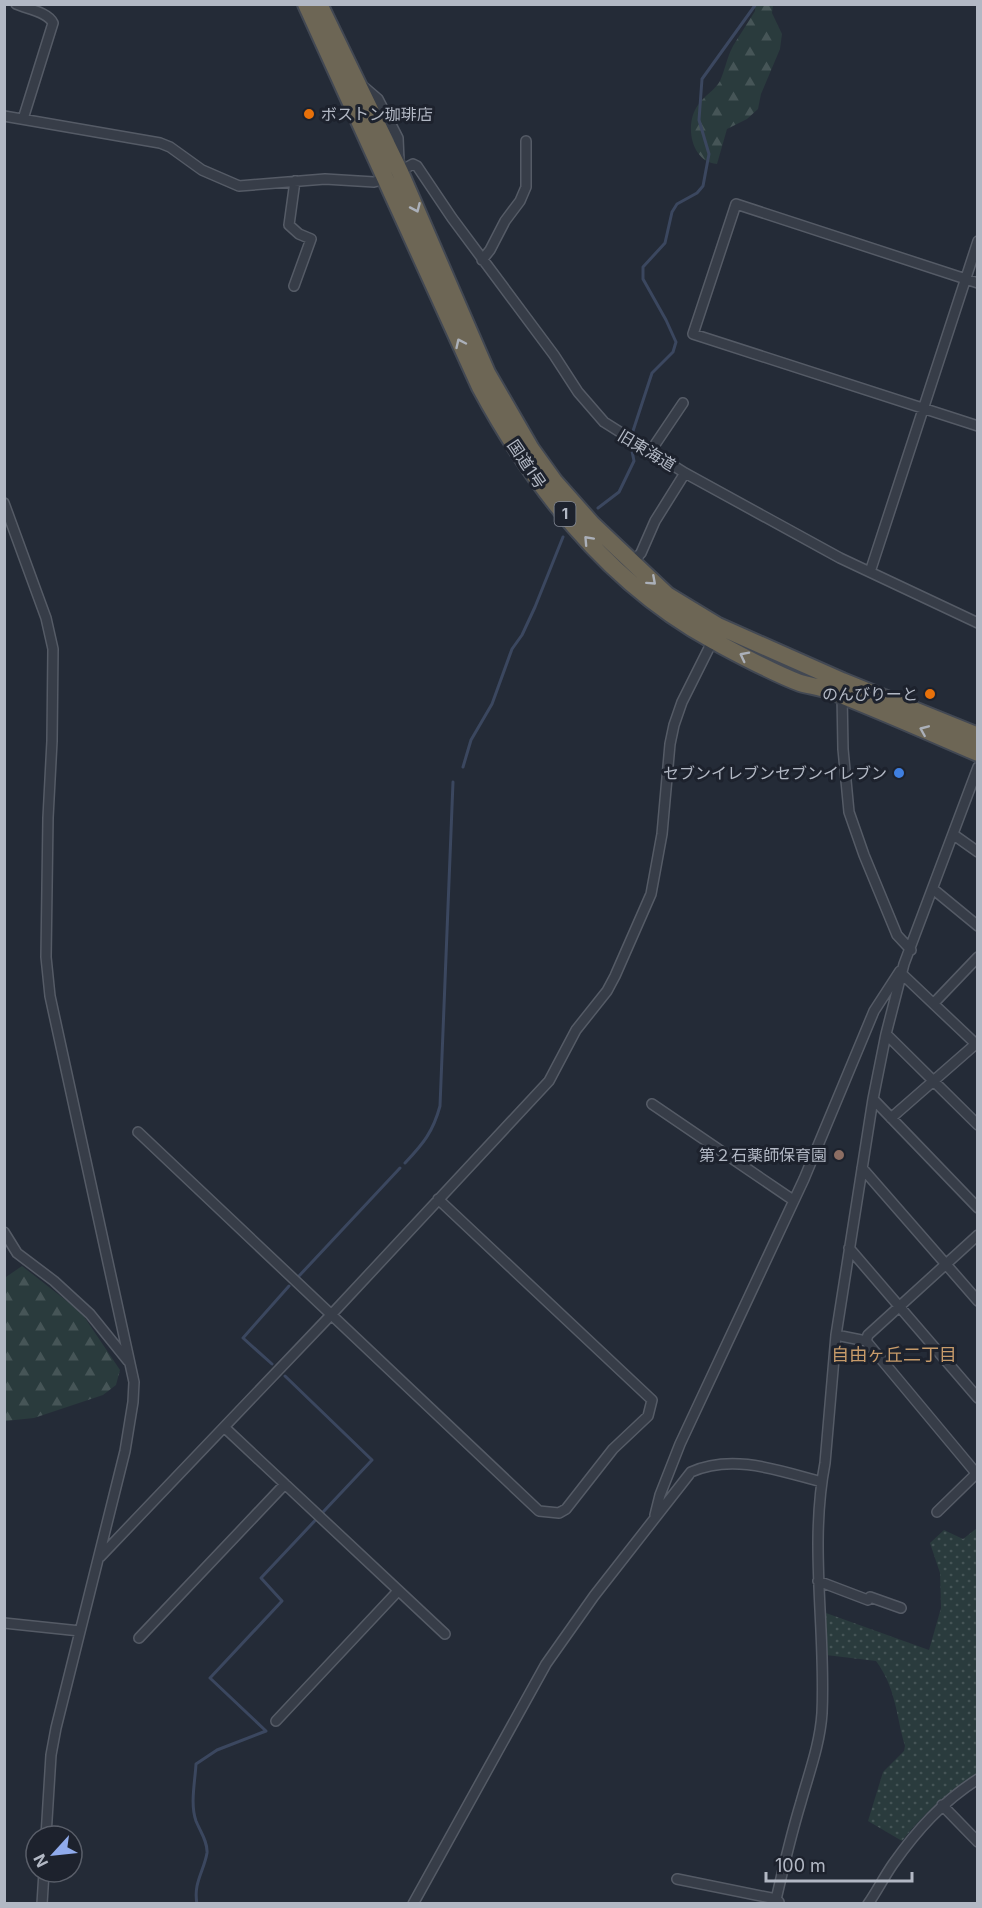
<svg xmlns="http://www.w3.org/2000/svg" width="982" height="1908" font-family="Inter,'Noto Sans JP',sans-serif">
<defs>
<pattern id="forest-firs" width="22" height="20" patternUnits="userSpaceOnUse" patternTransform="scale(1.5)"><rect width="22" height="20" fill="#2a3b3d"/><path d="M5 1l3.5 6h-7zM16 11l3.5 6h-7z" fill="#465557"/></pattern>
<pattern id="park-dots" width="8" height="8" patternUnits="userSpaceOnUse" patternTransform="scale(1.5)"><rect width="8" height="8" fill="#2a3b3d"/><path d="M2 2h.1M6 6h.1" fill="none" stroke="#465557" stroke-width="1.8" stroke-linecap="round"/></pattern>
</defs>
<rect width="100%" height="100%" fill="#242b37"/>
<path fill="url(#forest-firs)" d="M 755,5 L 773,5 L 772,13 L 782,34 L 780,49 L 761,94 L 758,109 L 747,119 L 727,129 L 717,164 C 691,162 684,124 698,105 C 704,96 715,90 720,81 C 725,70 727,57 733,46 C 740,34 748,23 755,11 Z
M 22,1266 L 81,1312 L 120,1370 L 116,1385 L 103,1395 L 34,1418 L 5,1421 L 5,1275 L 6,1277 Z"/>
<path fill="url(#park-dots)" d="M 977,1528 L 977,1774 C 949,1791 923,1814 902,1841 L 868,1821 L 883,1772 L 904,1751 L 905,1746 C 896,1715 896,1688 876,1661 L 826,1655 L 826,1613 L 929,1650 L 941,1608 L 940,1573 L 930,1543 L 944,1530 L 963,1539 Z"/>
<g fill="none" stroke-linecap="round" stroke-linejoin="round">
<path stroke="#3b475f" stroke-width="3" d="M 632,434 L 652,373 L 673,352 L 676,342 L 666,320 L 643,279 L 643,267 L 665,243 L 672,212 L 677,204 L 697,193 L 703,186 L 709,154 L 699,120 L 702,79 L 756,4
M 598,508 L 619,492 L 634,461 L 631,446
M 463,767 L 471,740 L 492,704 L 512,649 L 522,635 L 535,607 L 563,537
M 405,1163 C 423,1144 433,1132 440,1106 L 453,782
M 299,1276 L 400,1168
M 272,1364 L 243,1338 L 289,1286
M 197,1904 C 193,1883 204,1871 207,1853 C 208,1842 200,1831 196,1821 C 190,1804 195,1782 196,1764 L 217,1750 L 266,1731 L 210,1678 L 282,1601 L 261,1578 L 372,1460 L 285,1376"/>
<g stroke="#555b66" stroke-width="12">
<path id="street" d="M 16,4 C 27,9 48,12 53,23 L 23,119
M 364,87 L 378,99 L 398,138 L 399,161
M 4,116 L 160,143 L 170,147 L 202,170 L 239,186 L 325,179 L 374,182 L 386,179 L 413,164 L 417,166 L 452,218 L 554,355 L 578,392 L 604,422 L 685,473 L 840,558 L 978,623
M 482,260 L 490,250 L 505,221 L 520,201 L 526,187 L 526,141
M 978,283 L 736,204 L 693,334 L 978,426
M 294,286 L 311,239 L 299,234 L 289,225 L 295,181
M 650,452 L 683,403
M 4,503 L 46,618 L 53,649 L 52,741 L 48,818 L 46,957 L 50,996 L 134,1382 L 133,1402 L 125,1451 L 56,1728 L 51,1755 L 46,1836
M 632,563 L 641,553 L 655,521 L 685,473
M 870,572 L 978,241
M 842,693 L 843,749 L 849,812 L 864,855 L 897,935 L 911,950
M 954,835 L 978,852
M 933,889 L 978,926
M 902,974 L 978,1046
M 934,1003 L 978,957
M 886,1034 L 978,1125
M 873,1099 L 978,1208
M 652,1104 L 793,1200
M 891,1118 L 978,1042
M 138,1132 L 539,1511 L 559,1513 L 566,1509 L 613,1449 L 648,1416 L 652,1400 L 438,1199
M 862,1168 L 978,1301
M 4,1232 L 17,1253 L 54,1281 L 90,1314 L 128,1361
M 849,1248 L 978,1398
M 836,1335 L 866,1341
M 224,1427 L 445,1634
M 976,1473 L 866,1341 L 868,1335 L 978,1235
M 937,1512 L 978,1472
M 655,1515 L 660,1495 L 680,1444 L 804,1179 L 874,1011 L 900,971
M 100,1557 L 331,1315 L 549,1081 L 576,1030 L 607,991 L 615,976 L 651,894 L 662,834 L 670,744 L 674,725 L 682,702 L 713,640
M 818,1581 L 868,1600 L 870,1597 L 901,1608
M 4,1623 L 80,1631
M 139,1638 L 285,1484
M 276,1721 L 398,1591
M 942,1805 L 978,1842
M 677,1879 L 776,1899 L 779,1902
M 42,1904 L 44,1872
M 413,1904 L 546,1664 L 594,1596 L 691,1472 C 733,1453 780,1471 822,1482
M 775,1904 C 783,1869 791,1835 801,1802 C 809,1773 820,1744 822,1713 C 826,1630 809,1546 825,1463 L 836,1335 L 873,1099 L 886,1034 L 904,964 L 978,767
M 868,1904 C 877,1891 884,1877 893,1864 C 917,1830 942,1802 978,1779"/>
</g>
<g stroke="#424853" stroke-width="20">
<path id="highway" d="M 306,4 L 480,387 C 535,489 611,585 714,641 C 742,656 771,672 800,683 C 810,686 821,687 831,691 C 880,710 929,732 978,753
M 319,4 L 400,172 L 487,373 L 531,449 L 554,481 L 592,524 L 667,595 L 718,626 L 842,681 L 978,736"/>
</g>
<use href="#street" stroke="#373d48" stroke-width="9"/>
<use href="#highway" stroke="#6d6655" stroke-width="16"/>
</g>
<defs><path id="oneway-chevron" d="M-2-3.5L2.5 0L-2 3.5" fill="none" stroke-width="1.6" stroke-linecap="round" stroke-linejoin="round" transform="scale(1.5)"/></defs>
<g stroke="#abb0b9">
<use href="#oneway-chevron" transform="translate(416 208) rotate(66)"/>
<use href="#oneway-chevron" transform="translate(460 343) rotate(-115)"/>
<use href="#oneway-chevron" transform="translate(588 540) rotate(-133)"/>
<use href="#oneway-chevron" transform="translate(652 581) rotate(42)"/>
<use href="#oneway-chevron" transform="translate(744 656) rotate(-153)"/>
<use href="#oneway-chevron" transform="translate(924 730) rotate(-157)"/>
</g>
<g fill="#e8710a" stroke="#1d222d" stroke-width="2">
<circle cx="309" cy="114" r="6"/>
<circle cx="930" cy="694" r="6"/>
</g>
<circle fill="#3f7fe0" stroke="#1d222d" stroke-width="2" cx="899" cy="773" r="6"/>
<circle fill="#8d6e63" stroke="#1d222d" stroke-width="2" cx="839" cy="1155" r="6"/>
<g text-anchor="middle" stroke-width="6" stroke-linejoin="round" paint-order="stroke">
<rect fill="#1d222d" stroke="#858b97" stroke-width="1.5" x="554.5" y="502" width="21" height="24" rx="4.5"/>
<g font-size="15" font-weight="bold" fill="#b2b8c4">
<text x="565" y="519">1</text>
</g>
<g font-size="16" fill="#b2b8c4" stroke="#1d222d" text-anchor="end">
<text x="321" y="120" text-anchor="start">ボストン珈琲店</text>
<text x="918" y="700">のんびりーと</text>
<text x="887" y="779">セブンイレブンセブンイレブン</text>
<text x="827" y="1161">第２石薬師保育園</text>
</g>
<g font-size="16" fill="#b2b8c4" stroke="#1d222d">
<text transform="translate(647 450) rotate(31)" y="6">旧東海道</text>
<text transform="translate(527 464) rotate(56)" y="6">国道1号</text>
</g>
<g font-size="18" fill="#c79b6a" stroke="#1d222d">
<text x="894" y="1361">自由ヶ丘二丁目</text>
</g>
</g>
<rect width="982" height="1908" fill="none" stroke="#b2b8c4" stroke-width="12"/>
<g transform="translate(54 1854) rotate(243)"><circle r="28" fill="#1d222d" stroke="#595e69" stroke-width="1.5"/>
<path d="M0-4.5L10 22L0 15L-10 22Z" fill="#90abec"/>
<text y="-9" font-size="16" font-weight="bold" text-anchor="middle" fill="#b2b8c4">N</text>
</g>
<path d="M766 1872v9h146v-9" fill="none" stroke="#b2b8c4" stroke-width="3"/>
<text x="775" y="1872" font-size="18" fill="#b2b8c4" stroke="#1d222d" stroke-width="4.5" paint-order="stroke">100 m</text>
</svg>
